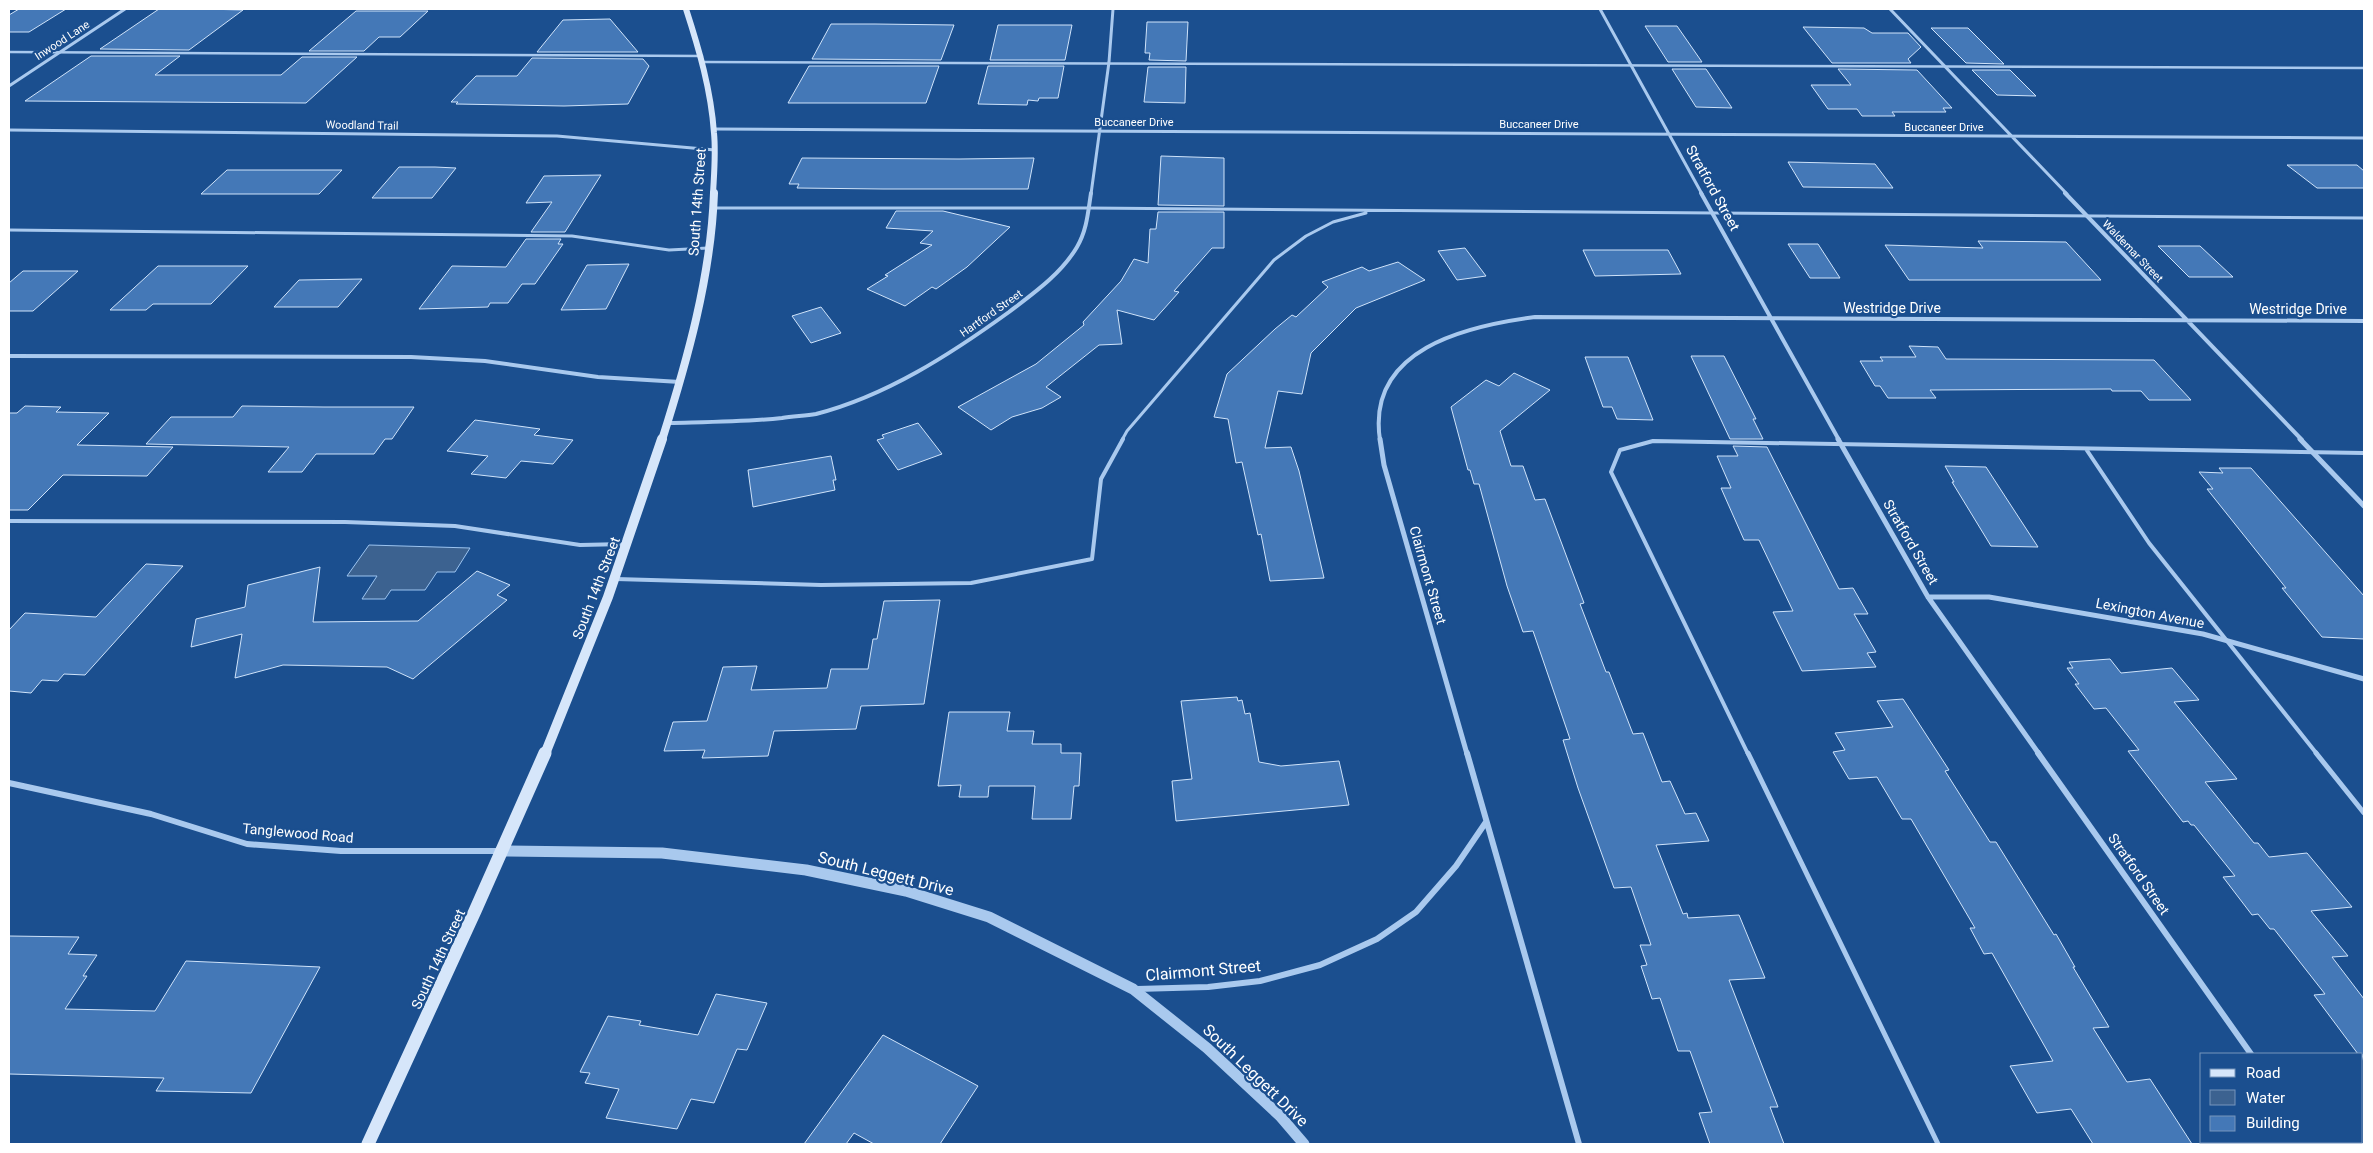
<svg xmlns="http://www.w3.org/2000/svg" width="2373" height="1153" font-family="Roboto,sans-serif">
<rect width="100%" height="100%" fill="#1b4f8f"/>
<path fill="#3c6290" stroke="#9cc4f0" d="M 369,545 L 470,548 L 455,572 L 437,572 L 425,590 L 391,590 L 385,599 L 362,599 L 377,576 L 347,576 Z"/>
<path fill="#4478b7" stroke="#cfe3fa" d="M 19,9 L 66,9 L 29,32 L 9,32 L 9,15 Z
M 159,9 L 204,9 L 243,10 L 189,50 L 100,49 Z
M 356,11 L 428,11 L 400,37 L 379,37 L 364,51 L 309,51 Z
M 610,19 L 638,52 L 537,52 L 563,20 Z
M 1147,22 L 1188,22 L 1186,61 L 1149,60 L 1150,53 L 1145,53 Z
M 831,24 L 875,24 L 954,25 L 941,60 L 812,59 Z
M 998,25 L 1072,25 L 1065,60 L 990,60 Z
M 1645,26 L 1677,26 L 1702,62 L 1668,62 Z
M 1803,27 L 1864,28 L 1872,33 L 1908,33 L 1921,47 L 1908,59 L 1911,63 L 1832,63 Z
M 1931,28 L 1968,28 L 2004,64 L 1966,63 Z
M 91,56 L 180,56 L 155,75 L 281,75 L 302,57 L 357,57 L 306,103 L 25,101 Z
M 532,58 L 643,59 L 649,66 L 628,104 L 564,106 L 456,104 L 458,102 L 451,102 L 476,76 L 517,76 Z
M 809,66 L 939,66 L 926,103 L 788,103 Z
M 988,66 L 1064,66 L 1058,98 L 1039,98 L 1038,101 L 1028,100 L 1027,105 L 978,104 Z
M 1148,67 L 1186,67 L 1185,103 L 1144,102 Z
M 1672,69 L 1706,69 L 1732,108 L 1696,107 Z
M 1838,69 L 1917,70 L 1952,108 L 1943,108 L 1946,112 L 1892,112 L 1895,116 L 1862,116 L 1857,109 L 1828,109 L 1811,85 L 1851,85 Z
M 1972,70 L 2010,70 L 2036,96 L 1997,95 Z
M 1161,156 L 1224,158 L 1224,206 L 1158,205 Z
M 802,158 L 959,159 L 1034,158 L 1028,189 L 883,189 L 797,188 L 799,184 L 789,184 Z
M 1788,162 L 1875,164 L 1893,188 L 1803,187 Z
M 2287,165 L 2357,165 L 2364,171 L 2364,188 L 2317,188 Z
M 399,167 L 435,167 L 456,168 L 432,198 L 372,198 Z
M 227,170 L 342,170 L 319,194 L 201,194 Z
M 601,175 L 565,232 L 531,232 L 552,202 L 526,203 L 544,176 Z
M 896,211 L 943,211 L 1010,227 L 967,267 L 936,289 L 932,287 L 905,306 L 867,289 L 888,276 L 885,275 L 932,245 L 920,243 L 933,231 L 886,228 Z
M 1158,212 L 1224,212 L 1224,248 L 1212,248 L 1174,291 L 1179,292 L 1154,320 L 1117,310 L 1122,344 L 1099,345 L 1046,387 L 1061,397 L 1042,408 L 1012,417 L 991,430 L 958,407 L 1036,364 L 1084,325 L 1083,322 L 1121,281 L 1134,259 L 1148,263 L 1150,229 L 1156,229 Z
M 526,239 L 561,239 L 558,244 L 563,244 L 535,284 L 522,284 L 508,303 L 490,303 L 488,307 L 419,309 L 452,266 L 506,267 Z
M 1978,241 L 2066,242 L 2101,280 L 1909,280 L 1885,245 L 1983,248 Z
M 1788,244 L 1818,244 L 1840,278 L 1810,278 Z
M 2158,246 L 2200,246 L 2233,277 L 2189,277 Z
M 1465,248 L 1486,276 L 1457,280 L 1438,251 Z
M 1583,250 L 1668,250 L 1681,274 L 1595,276 Z
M 1398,262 L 1425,280 L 1356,308 L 1311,353 L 1302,394 L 1278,391 L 1265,448 L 1291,447 L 1299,471 L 1324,578 L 1270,581 L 1261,534 L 1258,535 L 1242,462 L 1236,463 L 1228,419 L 1214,417 L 1227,374 L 1275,329 L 1292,315 L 1296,317 L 1328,287 L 1322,282 L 1362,267 L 1369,271 Z
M 629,264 L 606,309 L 561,310 L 587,265 Z
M 158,266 L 248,266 L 211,304 L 153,304 L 146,310 L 110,310 Z
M 23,271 L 78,271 L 33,311 L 9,311 L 9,283 Z
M 362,279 L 338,307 L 274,307 L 299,280 Z
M 821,307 L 841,333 L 811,343 L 792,316 Z
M 1909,346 L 1938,347 L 1946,359 L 2154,360 L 2191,400 L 2149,400 L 2141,391 L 2112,391 L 2111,389 L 1930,390 L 1936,398 L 1888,398 L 1880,386 L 1875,386 L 1860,361 L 1883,361 L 1880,357 L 1916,357 Z
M 1691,356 L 1724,356 L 1756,419 L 1753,419 L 1763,439 L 1730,439 Z
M 1585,357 L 1628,357 L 1653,420 L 1617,419 L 1612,407 L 1603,407 Z
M 1514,373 L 1550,390 L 1500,431 L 1511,466 L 1523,466 L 1535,500 L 1545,499 L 1584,603 L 1580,604 L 1606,672 L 1609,672 L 1633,734 L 1643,733 L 1662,782 L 1670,781 L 1685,814 L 1696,813 L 1709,841 L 1656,845 L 1683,914 L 1687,913 L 1688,918 L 1739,915 L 1765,978 L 1729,980 L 1778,1107 L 1770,1107 L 1784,1144 L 1710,1144 L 1699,1113 L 1712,1112 L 1690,1051 L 1678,1051 L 1660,998 L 1652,999 L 1641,966 L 1647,965 L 1640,945 L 1651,945 L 1631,887 L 1614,888 L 1578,788 L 1563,740 L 1570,739 L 1533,631 L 1523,632 L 1507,586 L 1479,484 L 1474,484 L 1470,470 L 1468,470 L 1451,407 L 1486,380 L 1499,386 Z
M 25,406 L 61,407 L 56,412 L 109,413 L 77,445 L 173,447 L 147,476 L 63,475 L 28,510 L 9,510 L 9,413 L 17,413 Z
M 242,406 L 324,407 L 414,407 L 392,439 L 385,439 L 374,454 L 316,454 L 302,472 L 268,472 L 289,447 L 146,444 L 171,417 L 233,417 Z
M 475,420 L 540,429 L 534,435 L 573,440 L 553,464 L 521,461 L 506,478 L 471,474 L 488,456 L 447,451 Z
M 918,423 L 942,454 L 898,470 L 877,440 L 884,438 L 882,435 Z
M 1733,446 L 1767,447 L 1839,589 L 1853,588 L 1868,614 L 1854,614 L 1876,652 L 1867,653 L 1876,667 L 1802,671 L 1773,612 L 1793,611 L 1759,540 L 1744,540 L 1721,488 L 1731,488 L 1717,456 L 1738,456 Z
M 831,456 L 836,480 L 833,480 L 835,490 L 753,507 L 748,470 Z
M 1945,466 L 1986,467 L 2038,547 L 1991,546 L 1952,482 L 1954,482 Z
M 2219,468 L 2251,468 L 2364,596 L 2364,639 L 2322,637 L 2282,588 L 2286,588 L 2207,489 L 2213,489 L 2199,472 L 2223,473 Z
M 146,564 L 183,566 L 85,675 L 64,674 L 58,681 L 42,680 L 31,693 L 9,691 L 9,630 L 25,613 L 96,617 Z
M 320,567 L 313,622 L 418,621 L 477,571 L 510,585 L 497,595 L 507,600 L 413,679 L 387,667 L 283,665 L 235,678 L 242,634 L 191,647 L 196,619 L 245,607 L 248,585 Z
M 940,600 L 924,704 L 861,706 L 856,729 L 774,731 L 768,756 L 702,758 L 705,750 L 664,751 L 673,722 L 707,721 L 723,667 L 757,666 L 751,690 L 827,688 L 831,669 L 868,669 L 873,639 L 877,639 L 884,601 Z
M 2110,659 L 2121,673 L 2172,668 L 2199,700 L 2174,702 L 2237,779 L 2205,782 L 2254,843 L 2258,843 L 2269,857 L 2307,853 L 2352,907 L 2311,911 L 2348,956 L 2332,957 L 2364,999 L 2364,1063 L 2362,1054 L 2358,1054 L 2314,995 L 2325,994 L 2274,929 L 2270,929 L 2258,914 L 2252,915 L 2223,877 L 2235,876 L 2194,825 L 2191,825 L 2188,821 L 2183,822 L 2128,751 L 2139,750 L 2106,708 L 2094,709 L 2075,684 L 2079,684 L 2067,668 L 2073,668 L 2069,662 Z
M 1237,697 L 1238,701 L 1242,700 L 1245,714 L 1250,713 L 1259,762 L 1281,766 L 1339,761 L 1349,805 L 1176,821 L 1172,781 L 1192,779 L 1181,701 Z
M 1903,699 L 1949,770 L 1945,771 L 1990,842 L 1996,842 L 2054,935 L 2056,934 L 2075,967 L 2073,967 L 2109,1027 L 2093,1028 L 2127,1082 L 2150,1079 L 2192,1144 L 2093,1144 L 2071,1109 L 2037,1113 L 2010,1066 L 2053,1061 L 1992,953 L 1984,954 L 1970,928 L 1975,928 L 1911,819 L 1902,819 L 1877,777 L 1849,779 L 1833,752 L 1845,750 L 1835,733 L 1893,727 L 1877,701 Z
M 949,712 L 1010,712 L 1007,731 L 1034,731 L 1032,744 L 1061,744 L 1061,753 L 1081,753 L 1079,786 L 1074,786 L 1071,819 L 1032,819 L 1035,786 L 989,786 L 988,797 L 959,797 L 961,785 L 938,786 Z
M 9,936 L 79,937 L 68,954 L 97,955 L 83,976 L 87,976 L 65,1009 L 155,1011 L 186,961 L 320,967 L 251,1093 L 156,1091 L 164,1078 L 9,1074 Z
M 716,994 L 767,1003 L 747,1050 L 737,1049 L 714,1103 L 691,1099 L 677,1129 L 606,1118 L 619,1089 L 585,1083 L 590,1073 L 580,1072 L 608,1016 L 641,1021 L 639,1025 L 698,1035 Z
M 883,1035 L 978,1086 L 940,1144 L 874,1144 L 854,1133 L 846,1144 L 804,1144 Z"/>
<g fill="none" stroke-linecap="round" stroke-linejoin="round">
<path stroke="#a9c9ee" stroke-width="2.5" d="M 9,52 L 702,56
M 704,62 L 2364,68"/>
<path stroke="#a9c9ee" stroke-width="3" d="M 713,208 L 1088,208 L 2364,218
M 9,230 L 572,236 L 669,250 L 708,248
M 1122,440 L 1127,431 L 1274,260 L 1306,236 L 1333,222 L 1366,213"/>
<path stroke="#a9c9ee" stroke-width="4" d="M 2086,449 L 2149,543 L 2317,754
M 9,521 L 345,522 L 455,526 L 580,545 L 625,544
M 616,579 L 821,585 L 971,583 L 1092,559 L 1101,479 L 1123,439
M 1748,754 L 1611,472 L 1620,450 L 1653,441 L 2364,453"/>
<path stroke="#a9c9ee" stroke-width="5" d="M 1748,753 L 1938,1144
M 2316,753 L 2364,813"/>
<path stroke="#a9c9ee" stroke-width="3" d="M 1600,9 L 1702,194
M 1890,9 L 2067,194
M 9,86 L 125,9
M 714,129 L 2364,138
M 9,130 L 557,136 L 715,150
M 1091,194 L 1109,62 L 1113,9"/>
<path stroke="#a9c9ee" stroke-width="4" d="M 1701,193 L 1839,440
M 2065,193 L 2302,440
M 9,356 L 411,357 L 485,361 L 598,377 L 680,382
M 669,423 C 707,422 745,422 782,418 C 793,416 805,416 816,414 C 886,396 951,354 1009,312 C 1034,293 1061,274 1077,247 C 1087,230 1088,212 1091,193
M 1380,440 C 1366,349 1466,326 1535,317 L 2364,321"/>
<path stroke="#a9c9ee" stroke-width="5" d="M 1380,439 L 1384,465 L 1467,754
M 1838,439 L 1928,597 L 2039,754
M 2300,439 L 2364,506
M 1928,597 L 1989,597 L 2203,634 L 2364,679"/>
<path stroke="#a9c9ee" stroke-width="6" d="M 1467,753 L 1579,1144
M 2038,753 L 2251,1054
M 9,783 L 151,814 L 247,844 L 341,851 L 500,851
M 1137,989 L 1208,987 L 1260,981 L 1320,965 L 1377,939 L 1416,912 L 1456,866 L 1486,822
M 2313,1142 L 2315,1144"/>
<path stroke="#a9c9ee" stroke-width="11" d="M 503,851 L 662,853 L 806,870 L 906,891 L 989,917 L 1133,989 L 1207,1048 L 1280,1116 L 1304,1144"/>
<path stroke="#d6e6fa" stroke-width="6" d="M 686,9 C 699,49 711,90 714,133 C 716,153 714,174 713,194"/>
<path stroke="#d6e6fa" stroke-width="8" d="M 662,440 C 687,361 711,277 714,193"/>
<path stroke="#d6e6fa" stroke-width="10" d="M 545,754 L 608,597 L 662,439"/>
<path stroke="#d6e6fa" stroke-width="13" d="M 368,1144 L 475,911 L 545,753"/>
</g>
<g text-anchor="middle" stroke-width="4.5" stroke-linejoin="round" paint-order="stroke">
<g font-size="11" fill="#fff" stroke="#1b4f8f">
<text transform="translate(62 40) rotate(-33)" y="4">Inwood Lane</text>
<text x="1134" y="126">Buccaneer Drive</text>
<text x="1539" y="128">Buccaneer Drive</text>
<text transform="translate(362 125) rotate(1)" y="4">Woodland Trail</text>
<text x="1944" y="131">Buccaneer Drive</text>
<text transform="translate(2133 251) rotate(46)" y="4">Waldemar Street</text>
<text transform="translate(991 313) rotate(-35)" y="4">Hartford Street</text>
</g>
<g font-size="14" fill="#fff" stroke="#1b4f8f">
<text transform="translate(1713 188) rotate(61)" y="5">Stratford Street</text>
<text transform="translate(697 202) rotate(-86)" y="5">South 14th Street</text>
<text x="1892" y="313">Westridge Drive</text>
<text x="2298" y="314">Westridge Drive</text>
<text transform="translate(1911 542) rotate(60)" y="5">Stratford Street</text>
<text transform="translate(1428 575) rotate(74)" y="5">Clairmont Street</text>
<text transform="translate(596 588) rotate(-69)" y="5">South 14th Street</text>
<text transform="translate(2150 613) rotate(11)" y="5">Lexington Avenue</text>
<text transform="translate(298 833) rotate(5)" y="5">Tanglewood Road</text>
<text transform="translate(2139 874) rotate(55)" y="5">Stratford Street</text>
<text transform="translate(438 959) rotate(-65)" y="5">South 14th Street</text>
</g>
<g font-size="16" fill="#fff" stroke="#1b4f8f">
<text transform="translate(886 873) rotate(14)" y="6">South Leggett Drive</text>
<text transform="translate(1203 970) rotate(-5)" y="6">Clairmont Street</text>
<text transform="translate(1256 1075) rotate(44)" y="6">South Leggett Drive</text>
</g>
</g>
<rect width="2373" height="1153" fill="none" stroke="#ffffff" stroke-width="20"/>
<rect x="2200" y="1053" width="162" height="90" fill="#1b4f8f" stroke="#7695bc"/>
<rect x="2210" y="1069" width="25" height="8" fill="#d6e6fa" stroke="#7695bc"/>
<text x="2246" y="1078" font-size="15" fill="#ffffff">Road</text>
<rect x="2210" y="1090" width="25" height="15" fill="#3c6290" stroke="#7695bc"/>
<text x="2246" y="1103" font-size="15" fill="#ffffff">Water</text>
<rect x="2210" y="1116" width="25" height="15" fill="#4478b7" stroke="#7695bc"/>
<text x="2246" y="1128" font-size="15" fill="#ffffff">Building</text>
</svg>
